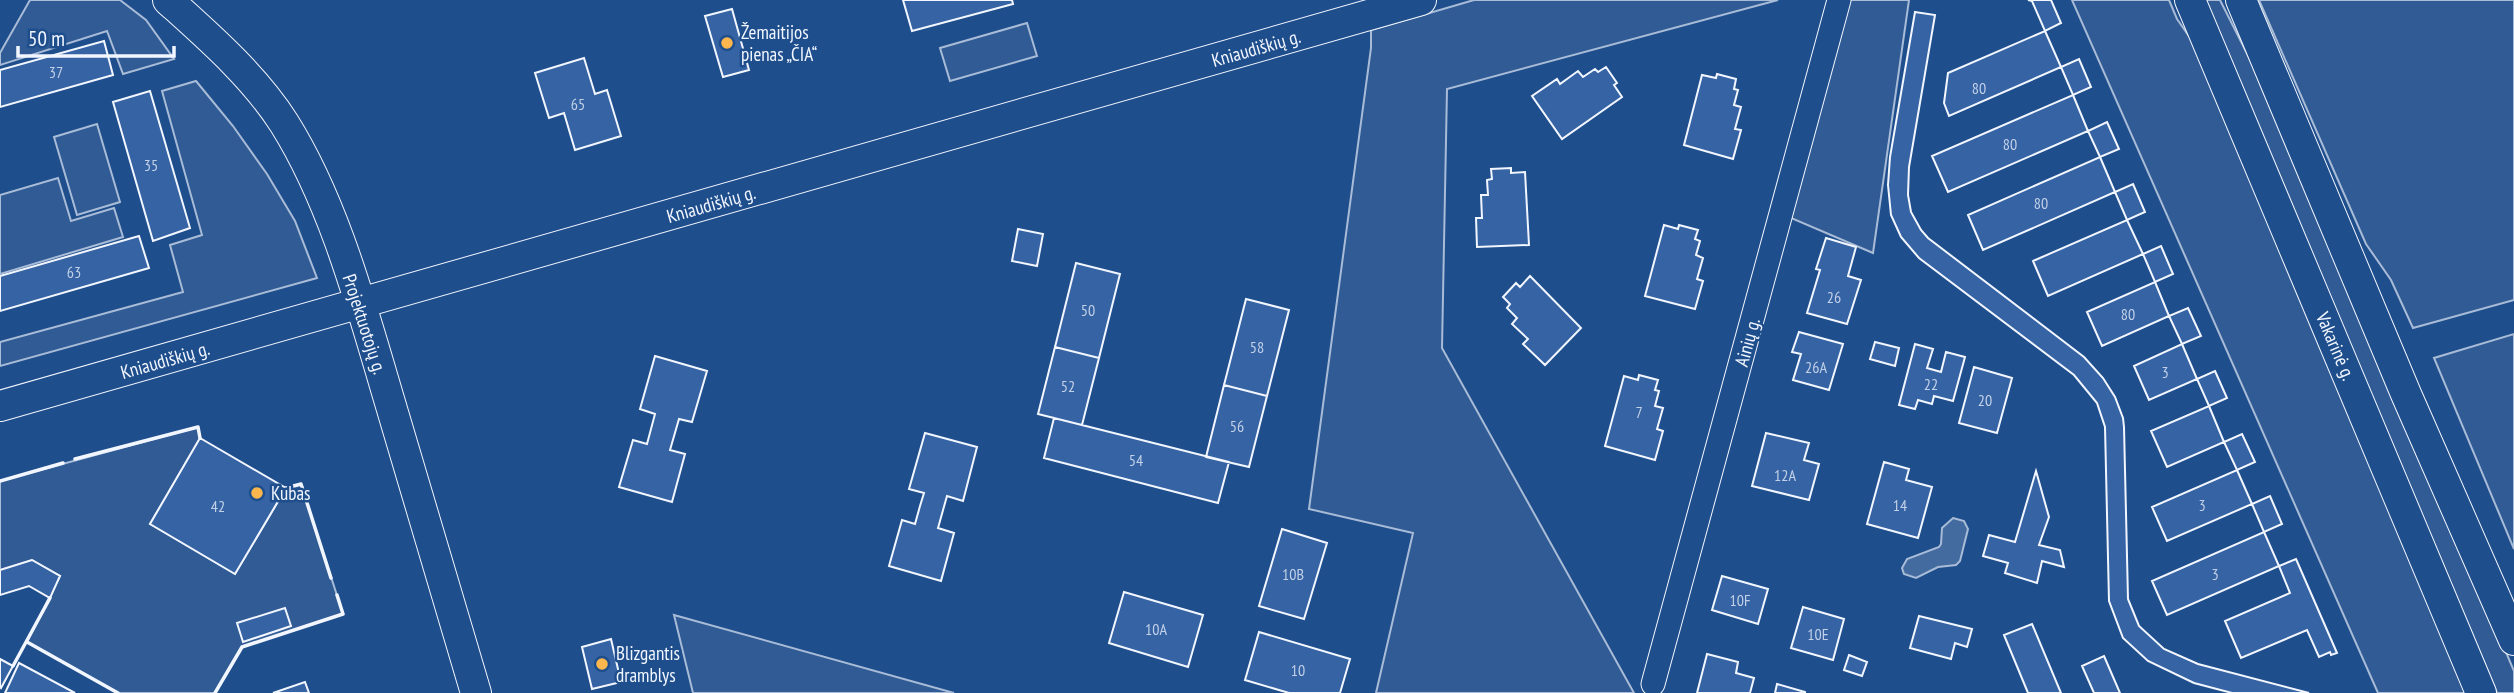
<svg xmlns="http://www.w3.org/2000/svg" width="2514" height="693" font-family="'PT Sans Narrow',sans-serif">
<rect width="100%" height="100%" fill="#1f4e8c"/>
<path fill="#305b95" stroke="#a8bbd7" stroke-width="2" d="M 30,0 L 120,0 L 146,20 L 174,59 L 123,74 L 107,31 L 0,65 L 0,53 Z
M 1474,0 L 1778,0 L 1447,89 L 1442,348 L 1634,693 L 1376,693 L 1413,533 L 1309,509 L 1371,48 L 1371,30 Z
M 1850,0 L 1909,0 L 1873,253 L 1791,218 Z
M 2072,0 L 2169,0 L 2177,19 L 2207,62 L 2468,684 L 2464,693 L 2378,693 Z
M 2204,0 L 2220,0 L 2278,115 L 2514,671 L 2514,693 L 2497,693 Z
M 2259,0 L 2514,0 L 2514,300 L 2413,328 L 2391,280 L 2366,244 Z
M 1027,23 L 1037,56 L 950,81 L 940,48 Z
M 196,81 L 233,126 L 267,174 L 295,221 L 317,278 L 0,366 L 0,342 L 183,292 L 170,245 L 202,235 L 162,91 Z
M 97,124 L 120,202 L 77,215 L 54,137 Z
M 58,178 L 71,221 L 114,208 L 123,237 L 0,274 L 0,195 Z
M 2514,334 L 2514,549 L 2434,358 Z
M 198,427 L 200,438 L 150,524 L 235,574 L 286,488 L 301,484 L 343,614 L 242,647 L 215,693 L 118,693 L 27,642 L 60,576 L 32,560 L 0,570 L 0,481 Z
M 674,615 L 954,693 L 693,693 Z"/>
<path fill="#446ba0" stroke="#a8bbd7" stroke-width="2" d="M 1953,518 L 1964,521 L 1968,529 L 1960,561 L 1956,565 L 1938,567 L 1916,578 L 1904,574 L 1902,568 L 1907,559 L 1939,547 L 1941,544 L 1942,528 Z"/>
<path fill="#3563a3" stroke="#f2f6ff" stroke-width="2" d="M 903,0 L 1012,0 L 1013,4 L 912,31 Z
M 2028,0 L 2051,0 L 2061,23 L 2045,31 L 2032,1 Z
M 732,9 L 749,70 L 723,77 L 705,16 Z
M 1915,12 L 1935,15 L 1909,167 L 1908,195 L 1911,212 L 1921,230 L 1928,238 L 2084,357 L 2103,378 L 2115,397 L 2123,418 L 2124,427 L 2128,599 L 2139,626 L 2164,649 L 2198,664 L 2309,693 L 2232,693 L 2194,683 L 2148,661 L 2123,638 L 2109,601 L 2105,427 L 2097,403 L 2074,375 L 1919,258 L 1901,237 L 1891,215 L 1888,185 L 1890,157 Z
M 2045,31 L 2061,67 L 1949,116 L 1944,103 L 1948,73 Z
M 104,41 L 113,75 L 0,107 L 0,70 Z
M 584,58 L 595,94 L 607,90 L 621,136 L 575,150 L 564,113 L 549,118 L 535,73 Z
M 2079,59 L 2091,87 L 2073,95 L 2061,67 Z
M 1606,67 L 1617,83 L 1614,85 L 1622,97 L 1562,139 L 1532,96 L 1557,79 L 1560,84 L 1578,71 L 1583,77 L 1595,69 L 1598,72 Z
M 1717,74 L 1736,79 L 1734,89 L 1738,90 L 1734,105 L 1741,107 L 1735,129 L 1741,130 L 1733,159 L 1684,145 L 1702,75 L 1716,78 Z
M 150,91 L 190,228 L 153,241 L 113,102 Z
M 2073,95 L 2088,131 L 1948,192 L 1932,156 Z
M 2107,122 L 2119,149 L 2100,157 L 2088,131 Z
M 2100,157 L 2115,192 L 1983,250 L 1968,215 Z
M 1511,168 L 1511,173 L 1525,172 L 1529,245 L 1477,247 L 1476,218 L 1482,218 L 1481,195 L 1488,195 L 1487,180 L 1492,179 L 1491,169 Z
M 2133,184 L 2145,212 L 2127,220 L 2115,192 Z
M 2127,220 L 2143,254 L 2048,296 L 2033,261 Z
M 1664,225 L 1678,229 L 1679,225 L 1698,230 L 1695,239 L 1700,241 L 1696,255 L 1703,258 L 1697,279 L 1703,281 L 1695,309 L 1645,296 Z
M 1018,229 L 1043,234 L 1037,266 L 1012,261 Z
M 139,236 L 149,268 L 0,311 L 0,276 Z
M 1826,238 L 1856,247 L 1848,276 L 1861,280 L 1847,324 L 1807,313 L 1820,270 L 1816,269 Z
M 2161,246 L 2173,274 L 2155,282 L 2143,254 Z
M 1076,263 L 1120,274 L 1099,358 L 1055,347 Z
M 1530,276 L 1581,328 L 1545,365 L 1523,344 L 1528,339 L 1512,324 L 1517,318 L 1507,308 L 1510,304 L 1503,297 L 1516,283 L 1520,287 Z
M 2155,282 L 2169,316 L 2102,346 L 2087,312 Z
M 1246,299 L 1289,310 L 1267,396 L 1224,385 Z
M 2188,308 L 2201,336 L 2182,344 L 2169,316 Z
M 1799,332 L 1843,344 L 1829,390 L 1793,380 L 1801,354 L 1792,352 Z
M 1875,342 L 1899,348 L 1895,366 L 1870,359 Z
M 1915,344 L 1933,349 L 1927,368 L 1941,372 L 1946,352 L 1965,357 L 1953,401 L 1934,396 L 1932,404 L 1918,400 L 1915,409 L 1899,405 Z
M 2182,344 L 2197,379 L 2149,400 L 2134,366 Z
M 1055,347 L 1099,358 L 1082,425 L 1038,414 Z
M 655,356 L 707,371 L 692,422 L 679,419 L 670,450 L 685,454 L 672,502 L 619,487 L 633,440 L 647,444 L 655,414 L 640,409 Z
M 1974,367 L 2012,378 L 1997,433 L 1959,423 Z
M 2215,371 L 2227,398 L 2209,406 L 2197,379 Z
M 1639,375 L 1658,380 L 1655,390 L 1659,391 L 1655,406 L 1663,408 L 1657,429 L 1663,431 L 1655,460 L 1605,446 L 1624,376 L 1638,380 Z
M 1224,385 L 1267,396 L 1249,467 L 1206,457 Z
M 2209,406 L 2224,442 L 2167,467 L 2151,431 Z
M 1054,418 L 1229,462 L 1218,503 L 1044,458 Z
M 925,433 L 977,447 L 963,501 L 947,496 L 938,528 L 954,533 L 941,581 L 889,566 L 902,520 L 915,524 L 920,506 L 924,493 L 909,489 Z
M 1766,433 L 1809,443 L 1804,460 L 1819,464 L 1809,500 L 1752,486 Z
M 2242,434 L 2255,462 L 2237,470 L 2224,442 Z
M 200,438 L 286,488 L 235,574 L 150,524 Z
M 1884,462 L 1909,469 L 1906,480 L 1932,487 L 1918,538 L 1867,524 Z
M 2237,470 L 2252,504 L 2167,541 L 2152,507 Z
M 2036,471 L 2049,517 L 2039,545 L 2060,550 L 2064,567 L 2042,561 L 2037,583 L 2005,573 L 2008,563 L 1983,556 L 1989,535 L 2015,542 Z
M 2270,496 L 2282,524 L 2264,532 L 2252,504 Z
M 1282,529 L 1327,543 L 1304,619 L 1259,606 Z
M 2264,532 L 2279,566 L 2167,615 L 2152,581 Z
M 2296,559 L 2337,653 L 2331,655 L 2330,652 L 2319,657 L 2307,630 L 2241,658 L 2225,621 L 2290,593 L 2279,566 Z
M 32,560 L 60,576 L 50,598 L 29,586 L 0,595 L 0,570 Z
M 1722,576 L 1768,589 L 1758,624 L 1712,610 Z
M 1124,592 L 1203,615 L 1188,667 L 1109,643 Z
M 1803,607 L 1844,619 L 1833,660 L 1791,648 Z
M 285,608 L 291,626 L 243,642 L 237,623 Z
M 1919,616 L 1972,629 L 1967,647 L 1955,643 L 1951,659 L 1910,648 Z
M 2032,624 L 2061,693 L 2028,693 L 2004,635 Z
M 1259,632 L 1350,659 L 1340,693 L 1289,693 L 1245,680 Z
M 611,639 L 621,682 L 592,689 L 582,647 Z
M 1707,654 L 1738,662 L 1736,673 L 1754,678 L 1750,693 L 1697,693 Z
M 1849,655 L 1867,662 L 1862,676 L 1844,670 Z
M 2104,656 L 2120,693 L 2094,693 L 2082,666 Z
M 0,659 L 13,666 L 1,688 L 0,687 Z
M 19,663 L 75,693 L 5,693 Z
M 305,682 L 309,693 L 273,693 Z
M 1777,684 L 1805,692 L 1805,693 L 1775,693 Z"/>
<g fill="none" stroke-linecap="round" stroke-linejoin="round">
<g stroke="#f2f6ff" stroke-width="25">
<path id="minor" d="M 1653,684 L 1839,0"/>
</g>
<g stroke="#f2f6ff" stroke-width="32">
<path id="major" d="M 168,0 C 209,37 254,76 284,123 C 333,201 360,301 386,389 C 416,490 446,592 476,693
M 2190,0 L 2481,693
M 2241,0 L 2406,394 L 2514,640
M 0,406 L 1421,0"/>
</g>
<use href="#minor" stroke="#1f4e8c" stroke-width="23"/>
<use href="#major" stroke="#1f4e8c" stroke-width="30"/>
<path stroke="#f2f6ff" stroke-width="3.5" d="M 75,459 L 198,427 L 200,438
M 0,481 L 63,463
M 286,488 L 301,484 L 331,578
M 27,642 L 118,693
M 13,666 L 50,598
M 215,693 L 242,647 L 343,614 L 337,595"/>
</g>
<g fill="#ffb74d" stroke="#1f4e8c" stroke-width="2.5">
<circle cx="727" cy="43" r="7"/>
<circle cx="257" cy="493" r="7"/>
<circle cx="602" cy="664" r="7"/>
</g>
<g text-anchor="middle" stroke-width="5" stroke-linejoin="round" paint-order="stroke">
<g font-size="16" fill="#c3d1e8">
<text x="56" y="78">37</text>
<text x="1979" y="94">80</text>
<text x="578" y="110">65</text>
<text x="2010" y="150">80</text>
<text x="151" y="171">35</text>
<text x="2041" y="209">80</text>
<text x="74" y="278">63</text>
<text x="1834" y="303">26</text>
<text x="1088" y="316">50</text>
<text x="2128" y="320">80</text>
<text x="1257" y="353">58</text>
<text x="1816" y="373">26A</text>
<text x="2165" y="378">3</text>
<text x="1931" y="390">22</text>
<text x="1068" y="392">52</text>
<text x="1985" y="406">20</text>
<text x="1639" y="418">7</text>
<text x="1237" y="432">56</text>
<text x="1136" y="466">54</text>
<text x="1785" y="481">12A</text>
<text x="1900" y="511">14</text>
<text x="2202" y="511">3</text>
<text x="218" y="512">42</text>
<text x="1293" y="580">10B</text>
<text x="2215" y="580">3</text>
<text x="1740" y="606">10F</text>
<text x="1156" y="635">10A</text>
<text x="1818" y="640">10E</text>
<text x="1298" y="676">10</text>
</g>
<g font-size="19" fill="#f2f6ff" stroke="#1f4e8c" text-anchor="start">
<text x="741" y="39">Žemaitijos<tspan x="741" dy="22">pienas „ČIA“</tspan></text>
<text x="271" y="500">Kubas</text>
<text x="616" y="660">Blizgantis<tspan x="616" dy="22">dramblys</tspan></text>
</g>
<g font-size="19" fill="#f2f6ff" stroke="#1f4e8c">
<text transform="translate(1256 48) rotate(-16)" y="7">Kniaudiškių g.</text>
<text transform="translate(711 204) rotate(-16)" y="7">Kniaudiškių g.</text>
<text transform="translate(365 324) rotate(72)" y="7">Projektuotojų g.</text>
<text transform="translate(1747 342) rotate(-75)" y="7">Ainių g.</text>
<text transform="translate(2336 346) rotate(67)" y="7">Vakarinė g.</text>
<text transform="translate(165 360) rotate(-16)" y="7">Kniaudiškių g.</text>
</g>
</g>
<path d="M18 46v10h156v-10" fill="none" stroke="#f2f6ff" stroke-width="3.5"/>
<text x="28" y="46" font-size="21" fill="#f2f6ff" stroke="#1f4e8c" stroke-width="5" paint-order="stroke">50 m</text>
</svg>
